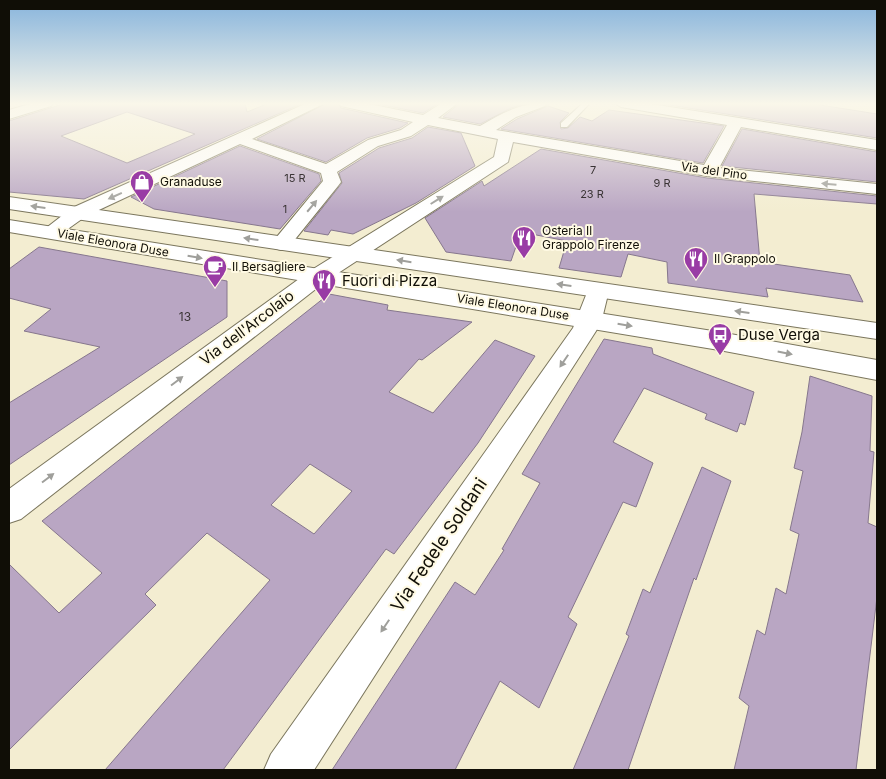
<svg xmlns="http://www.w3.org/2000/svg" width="886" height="779" font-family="Inter,sans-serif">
<rect width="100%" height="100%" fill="#f3edd1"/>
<path fill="#b9a6c3" stroke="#86778d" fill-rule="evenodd" d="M 66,103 L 245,103 L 247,112 L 269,103 L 303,103 L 84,199 L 9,192 L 9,121 ZM 127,112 L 195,134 L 127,163 L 61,136 Z
M 327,103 L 337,103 L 341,108 L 408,123 L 400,128 L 367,138 L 326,162 L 257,139 Z
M 373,103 L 439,103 L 423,113 Z
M 460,103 L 528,103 L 511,108 L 480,124 L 443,117 Z
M 657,103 L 808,103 L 877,114 L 877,138 Z
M 548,106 L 569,113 L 560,122 L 561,129 L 568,128 L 580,117 L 592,121 L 609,110 L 724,126 L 703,163 L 501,129 L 517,119 Z
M 428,127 L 461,133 L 475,166 L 416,203 L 353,234 L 331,230 L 328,235 L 304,231 L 342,183 L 339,173 L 379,148 L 412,138 Z
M 742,129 L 877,152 L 877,182 L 722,166 Z
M 240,146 L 319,174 L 321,181 L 280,229 L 154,209 L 131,197 Z
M 541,149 L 707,178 L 877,196 L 877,204 L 754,194 L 760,262 L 850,275 L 863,302 L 766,288 L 768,297 L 668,283 L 667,262 L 628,254 L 621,277 L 559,268 L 567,241 L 521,232 L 511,261 L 446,252 L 425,218 L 482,181 L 484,186 Z
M 39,247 L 227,281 L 227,317 L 9,465 L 9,403 L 100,347 L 24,331 L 51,309 L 9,298 L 9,269 Z
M 329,294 L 388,305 L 387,310 L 472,322 L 422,360 L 419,359 L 389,392 L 433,413 L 495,340 L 535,356 L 478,443 L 394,554 L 386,549 L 223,770 L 105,770 L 270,580 L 207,533 L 145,594 L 156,605 L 9,750 L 9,564 L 59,613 L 102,573 L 42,521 ZM 310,464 L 352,491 L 314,534 L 271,505 Z
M 604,339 L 652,348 L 653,354 L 754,392 L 745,425 L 740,423 L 737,432 L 705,419 L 707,414 L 644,388 L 613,442 L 653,463 L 636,507 L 623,502 L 568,617 L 577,624 L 539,708 L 500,681 L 455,770 L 332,770 L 455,582 L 475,595 L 504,550 L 502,549 L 540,483 L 522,474 Z
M 810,376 L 872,396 L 870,451 L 874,452 L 868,523 L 877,527 L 877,597 L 856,770 L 734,770 L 749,706 L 739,698 L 757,630 L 765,635 L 776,588 L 786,594 L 799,534 L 790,530 L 803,471 L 794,468 L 802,432 Z
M 702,467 L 731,481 L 696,580 L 694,578 L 628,770 L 573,770 L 629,636 L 626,634 L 643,589 L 650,593 Z"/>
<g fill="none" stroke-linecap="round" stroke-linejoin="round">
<g stroke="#7b765d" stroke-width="2">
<path id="service" d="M 583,103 L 590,103 L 567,127 L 561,127 L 561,123 Z"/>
</g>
<g stroke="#7b765d" stroke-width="2">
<path id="minor" d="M 307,103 L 325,103 L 252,139 L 326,164 L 368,140 L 401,130 L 413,122 L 341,106 L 339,103 L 364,103 L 423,115 L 442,103 L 458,103 L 438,118 L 480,126 C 503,113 519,103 547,103 L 545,106 L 516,117 L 496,130 L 704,165 L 727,125 L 621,107 L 614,103 L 645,103 L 877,140 L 877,150 L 741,127 L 719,168 L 877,184 L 877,194 L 707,176 L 513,142 L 508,162 L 326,281 L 21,519 L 9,523 L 9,489 L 310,271 L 494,157 L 498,139 L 428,125 L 411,136 L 378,146 L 337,172 L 341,182 L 338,186 L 288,248 L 281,250 L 274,248 L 271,244 L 323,181 L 321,173 L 240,144 L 86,216 L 58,236 L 44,236 L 41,232 L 72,208 Z
M 598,283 L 606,285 L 609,290 L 602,319 L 596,331 L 314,770 L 264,770 L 271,754 L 573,328 L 590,285 Z"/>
</g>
<g stroke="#7b765d" stroke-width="2">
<path id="secondary" d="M 33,103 L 53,103 L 51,106 L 9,119 L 9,110 Z
M 9,197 L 877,323 L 877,339 L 9,209 Z
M 9,220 L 719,332 L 877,360 L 877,380 L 719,350 L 9,232 Z"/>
</g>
<use href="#service" fill="#fff" fill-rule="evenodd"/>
<use href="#minor" fill="#fff" fill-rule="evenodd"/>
<use href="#secondary" fill="#fff" fill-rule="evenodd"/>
</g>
<defs><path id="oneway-solid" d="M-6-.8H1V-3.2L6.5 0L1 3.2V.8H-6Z" transform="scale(1.25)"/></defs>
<g fill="#9f9f9b">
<use href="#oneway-solid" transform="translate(829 184) rotate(-175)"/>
<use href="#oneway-solid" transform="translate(115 196) rotate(156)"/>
<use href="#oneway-solid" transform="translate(437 200) rotate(-32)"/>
<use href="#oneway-solid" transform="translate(312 206) rotate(-50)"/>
<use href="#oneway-solid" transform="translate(38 207) rotate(-172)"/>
<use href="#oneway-solid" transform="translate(251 239) rotate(-172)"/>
<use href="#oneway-solid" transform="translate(195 257) rotate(10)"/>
<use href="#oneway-solid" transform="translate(404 261) rotate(-171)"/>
<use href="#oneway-solid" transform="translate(564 285) rotate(-172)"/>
<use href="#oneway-solid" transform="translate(742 312) rotate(-172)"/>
<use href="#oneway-solid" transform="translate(625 325) rotate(9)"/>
<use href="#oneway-solid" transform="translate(785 353) rotate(11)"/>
<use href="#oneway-solid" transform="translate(564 361) rotate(124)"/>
<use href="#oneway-solid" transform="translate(177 381) rotate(-37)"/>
<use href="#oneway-solid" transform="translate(48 478) rotate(-37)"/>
<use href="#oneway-solid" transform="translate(385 626) rotate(124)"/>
</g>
<linearGradient id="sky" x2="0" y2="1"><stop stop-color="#87b4dc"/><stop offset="0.49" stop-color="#faf7ea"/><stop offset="1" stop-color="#faf7ea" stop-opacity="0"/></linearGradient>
<rect width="886" height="212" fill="url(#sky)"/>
<defs>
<g id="shop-pin" transform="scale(1.25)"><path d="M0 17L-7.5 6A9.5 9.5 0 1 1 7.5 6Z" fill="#993ca5" stroke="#fffae4"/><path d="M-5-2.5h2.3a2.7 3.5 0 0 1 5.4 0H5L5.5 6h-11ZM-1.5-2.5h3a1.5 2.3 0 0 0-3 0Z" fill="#fff"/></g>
<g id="restaurant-pin" transform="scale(1.25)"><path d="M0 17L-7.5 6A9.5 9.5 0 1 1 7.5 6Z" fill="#993ca5" stroke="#fffae4"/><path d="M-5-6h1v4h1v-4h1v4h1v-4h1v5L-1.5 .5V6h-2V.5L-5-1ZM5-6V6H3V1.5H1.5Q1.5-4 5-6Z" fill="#fff"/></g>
<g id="cafe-pin" transform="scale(1.25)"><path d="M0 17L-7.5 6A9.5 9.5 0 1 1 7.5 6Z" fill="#993ca5" stroke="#fffae4"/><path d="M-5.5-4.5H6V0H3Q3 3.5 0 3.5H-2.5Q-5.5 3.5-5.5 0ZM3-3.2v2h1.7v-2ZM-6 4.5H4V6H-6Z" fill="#fff"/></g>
<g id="bus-pin" transform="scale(1.25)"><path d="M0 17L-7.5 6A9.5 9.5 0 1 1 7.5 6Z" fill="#993ca5" stroke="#fffae4"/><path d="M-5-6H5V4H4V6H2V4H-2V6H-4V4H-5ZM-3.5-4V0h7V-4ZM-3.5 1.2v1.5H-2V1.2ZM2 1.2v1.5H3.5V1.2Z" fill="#fff"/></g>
</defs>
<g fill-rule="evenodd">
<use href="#shop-pin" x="142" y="182"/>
<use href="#restaurant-pin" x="524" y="238"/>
<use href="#restaurant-pin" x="696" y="259"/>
<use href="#cafe-pin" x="215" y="267"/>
<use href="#restaurant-pin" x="324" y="281"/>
<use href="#bus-pin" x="720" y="335"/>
</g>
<g text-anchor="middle" stroke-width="4" stroke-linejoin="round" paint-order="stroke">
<g font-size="11" fill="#3a3435">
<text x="593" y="174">7</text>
<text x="295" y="182">15 R</text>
<text x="662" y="187">9 R</text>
<text x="592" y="198">23 R</text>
<text x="285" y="213">1</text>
</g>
<g font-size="12" fill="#100e06" stroke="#fffae4">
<text transform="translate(714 171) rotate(8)" y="4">Via del Pino</text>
<text transform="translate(113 243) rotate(10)" y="4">Viale Eleonora Duse</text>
<text transform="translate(513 307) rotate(9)" y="4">Viale Eleonora Duse</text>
</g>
<g font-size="12" fill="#100e06" stroke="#fffae4" text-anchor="start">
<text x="160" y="186">Granaduse</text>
<text x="542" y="235">Osteria Il<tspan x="542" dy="14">Grappolo Firenze</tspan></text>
<text x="714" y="263">Il Grappolo</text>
<text x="232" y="271">Il Bersagliere</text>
</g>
<g font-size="12" fill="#3a3435">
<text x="185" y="321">13</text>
</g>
<g font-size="15" fill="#100e06" stroke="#fffae4" text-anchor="start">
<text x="342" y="286">Fuori di Pizza</text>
<text x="738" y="340">Duse Verga</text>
</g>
<g font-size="15" fill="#100e06" stroke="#fffae4">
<text transform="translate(247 328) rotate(-37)" y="5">Via dell'Arcolaio</text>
</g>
<g font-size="18" fill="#100e06" stroke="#fffae4">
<text transform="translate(439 545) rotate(-56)" y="6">Via Fedele Soldani</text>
</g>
</g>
<rect width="886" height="779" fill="none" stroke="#100e06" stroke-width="20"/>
</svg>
